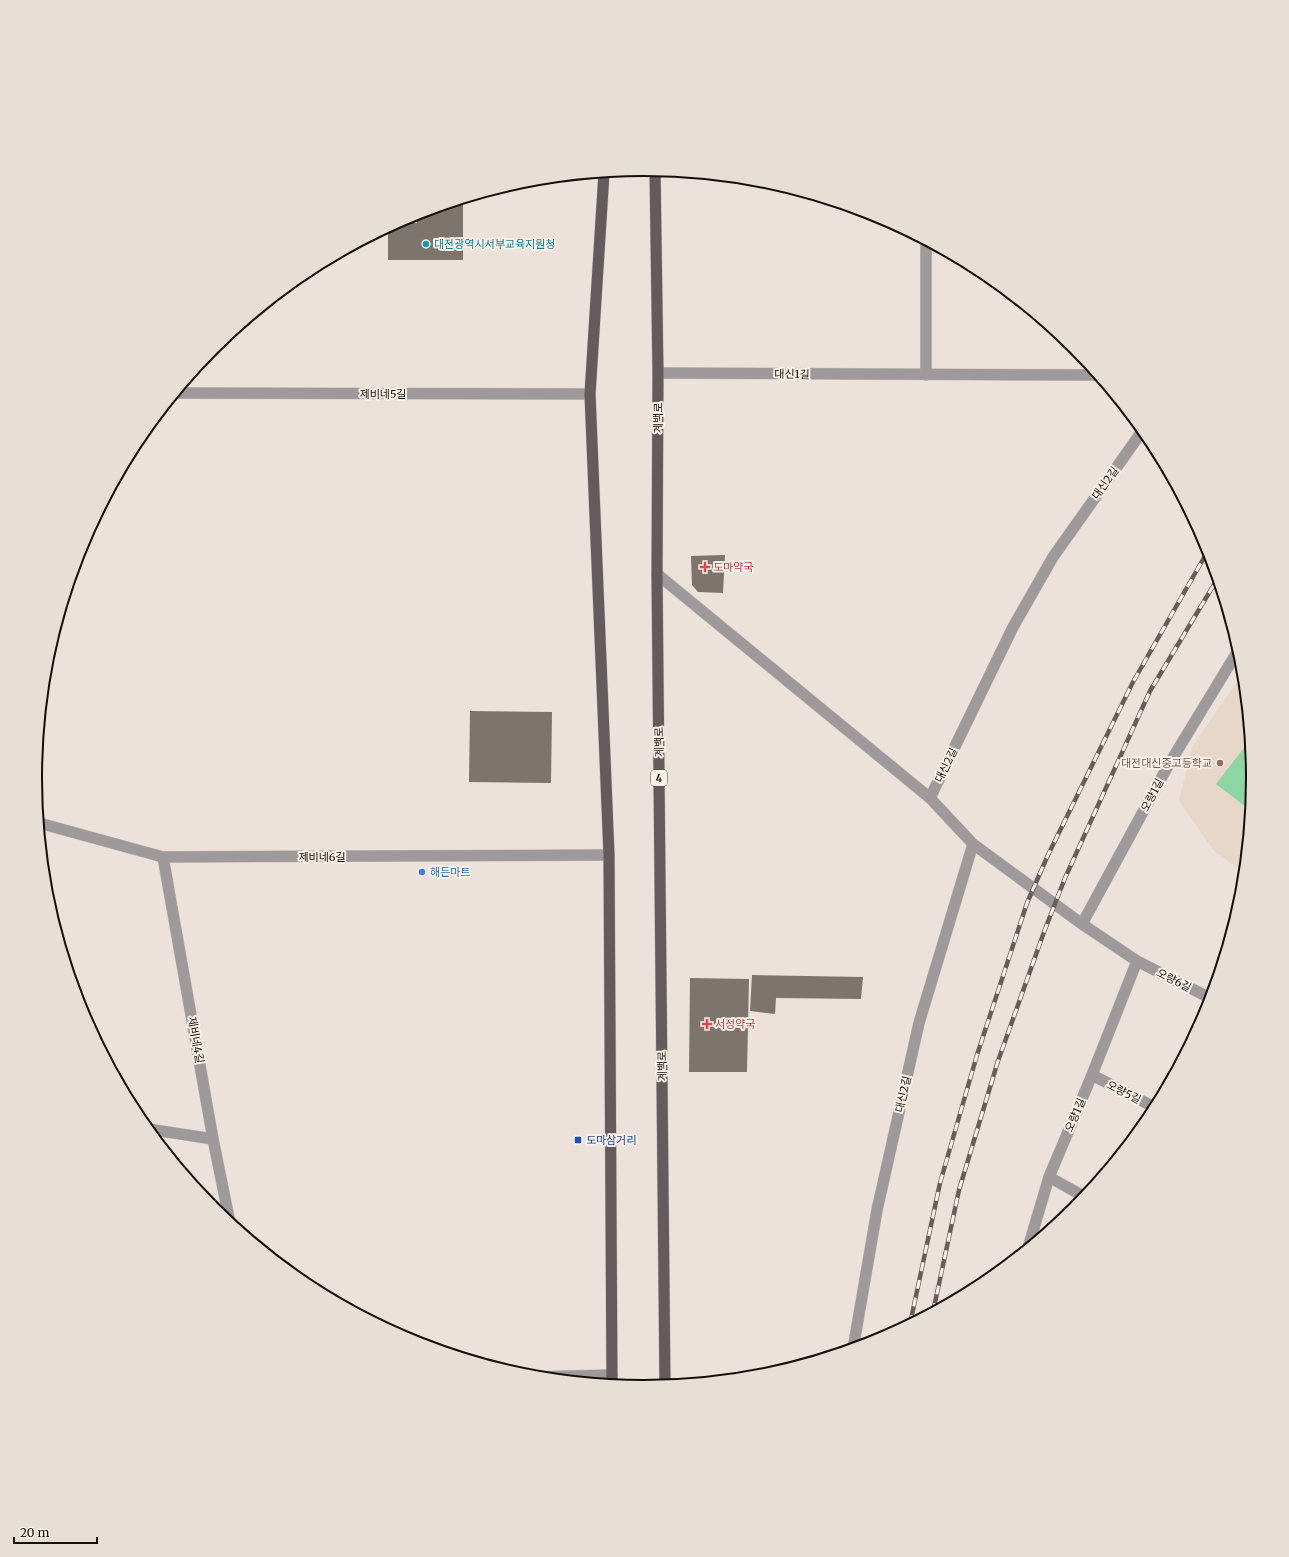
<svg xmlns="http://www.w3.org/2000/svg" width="1289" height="1557" font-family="Merriweather,'Noto Sans KR',serif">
<rect width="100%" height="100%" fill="#ece2db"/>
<path fill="#e6d7c9" d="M 1244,672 L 1254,779 L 1245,873 L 1214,851 L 1179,801 L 1192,747 Z"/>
<path fill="#8dd5a2" d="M 1250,740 L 1254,779 L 1251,811 L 1216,784 Z"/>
<path fill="#7c746d" d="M 463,200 L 463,260 L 388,260 L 388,228 L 398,223 L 417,223 L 417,213 Z
M 725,555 L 723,593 L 698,592 L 692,585 L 691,556 Z
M 470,711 L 552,712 L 551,783 L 469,782 Z
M 752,975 L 863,977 L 861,999 L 776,998 L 775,1014 L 750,1011 Z
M 690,978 L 749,979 L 747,1072 L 689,1072 Z"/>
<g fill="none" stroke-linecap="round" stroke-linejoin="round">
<g stroke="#c9c0ba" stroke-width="12">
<path id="minor" d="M 926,241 L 926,375
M 658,373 L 1098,375
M 176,393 L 590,394
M 657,574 L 930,798 L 973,844 L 1082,924 L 1137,961 L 1212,999
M 930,798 L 1013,627 L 1053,557 L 1143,430
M 39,823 L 163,857 L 609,855
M 163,857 L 213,1139 L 230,1223
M 1082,924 L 1169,764 L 1239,649
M 1092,1075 L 1156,1108
M 148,1129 L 213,1139
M 1049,1177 L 1085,1197
M 1028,1248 L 1049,1177 L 1092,1075 L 1137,961
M 853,1349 L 877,1210 L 919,1023 L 973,844
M 531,1377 L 612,1375"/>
</g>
<g stroke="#c9c0ba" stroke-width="12">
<path id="primary" d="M 655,170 L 658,373 L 657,574 L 665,1386
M 604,173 L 590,394 L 609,855 L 612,1385"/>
</g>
<use href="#minor" stroke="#9e999a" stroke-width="11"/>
<use href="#primary" stroke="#645b5d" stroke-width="11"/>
<g stroke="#655f5b" stroke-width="4.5">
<path id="rail" d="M 933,1312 L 959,1190 L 998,1061 L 1044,932 L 1065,878 L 1150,691 L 1218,578
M 910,1324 L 940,1183 L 977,1055 L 1027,903 L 1048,855 L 1133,682 L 1209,549"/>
</g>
<use href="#rail" stroke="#f9f0e8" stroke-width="3" stroke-dasharray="9" stroke-linecap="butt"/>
</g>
<circle fill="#0f9aa8" stroke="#f9f0e8" stroke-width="1.5" cx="426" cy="244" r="4"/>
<g fill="#e0444e" stroke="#f9f0e8" stroke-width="1.5">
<path d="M703 561h4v4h4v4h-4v4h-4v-4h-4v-4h4z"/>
<path d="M705 1018h4v4h4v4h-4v4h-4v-4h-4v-4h4z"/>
</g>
<circle fill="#8d6e63" stroke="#f9f0e8" stroke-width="1.5" cx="1220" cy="763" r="4"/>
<circle fill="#3f7fe0" stroke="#f9f0e8" stroke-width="1.5" cx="422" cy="872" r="4"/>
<rect fill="#1a4fb4" stroke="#f9f0e8" stroke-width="1.5" x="574" y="1136" width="8" height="8" rx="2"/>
<g text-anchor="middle" stroke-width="4" stroke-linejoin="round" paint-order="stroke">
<rect fill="#f9f0e8" stroke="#57524f" stroke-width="1" x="651" y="770" width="16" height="16" rx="3"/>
<g font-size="10" font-weight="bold" fill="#120f0d">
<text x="659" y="782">4</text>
</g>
<g font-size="11" fill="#0d838f" stroke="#f9f0e8" text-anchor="start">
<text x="434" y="248">대전광역시서부교육지원청</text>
</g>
<g font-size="11" fill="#120f0d" stroke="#f9f0e8">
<text transform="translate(792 374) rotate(1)" y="4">대신1길</text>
<text x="383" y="398">제비네5길</text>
<text transform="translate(658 418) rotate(-90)" y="4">계백로</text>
<text transform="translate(1105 483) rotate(-54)" y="4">대신2길</text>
<text transform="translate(659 742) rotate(-91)" y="4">계백로</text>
<text transform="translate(946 765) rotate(-64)" y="4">대신2길</text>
<text transform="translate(1152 795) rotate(-62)" y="4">오량1길</text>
<text x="322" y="861">제비네6길</text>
<text transform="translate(1174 980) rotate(27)" y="4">오량6길</text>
<text transform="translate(196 1040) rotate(80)" y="4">제비네4길</text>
<text transform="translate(662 1066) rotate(-91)" y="4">계백로</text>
<text transform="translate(1124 1092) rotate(27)" y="4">오량5길</text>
<text transform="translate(903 1094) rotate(-77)" y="4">대신2길</text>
<text transform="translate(1075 1115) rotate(-67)" y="4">오량1길</text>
</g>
<g font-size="11" fill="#be3a42" stroke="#f9f0e8" text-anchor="start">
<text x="713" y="571">도마약국</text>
<text x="715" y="1028">서정약국</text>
</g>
<g font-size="11" fill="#785e54" stroke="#f9f0e8" text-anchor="end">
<text x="1212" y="767">대전대신중고등학교</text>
</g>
<g font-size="11" fill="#366cbe" stroke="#f9f0e8" text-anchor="start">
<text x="430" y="876">해든마트</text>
</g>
<g font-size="11" fill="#164399" stroke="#f9f0e8" text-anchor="start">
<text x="586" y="1144">도마삼거리</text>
</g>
</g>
<path d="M0 0H1289V1557H0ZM42 778a602 602 0 1 1 1204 0a602 602 0 1 1-1204 0Z" fill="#e7ded6" fill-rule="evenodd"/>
<path fill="none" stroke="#120f0d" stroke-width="2" d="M42 778a602 602 0 1 1 1204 0a602 602 0 1 1-1204 0Z"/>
<path d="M14 1537v6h83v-6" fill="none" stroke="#120f0d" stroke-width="2"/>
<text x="20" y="1537" font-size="12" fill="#120f0d" stroke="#f9f0e8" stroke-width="3" paint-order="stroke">20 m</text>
</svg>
